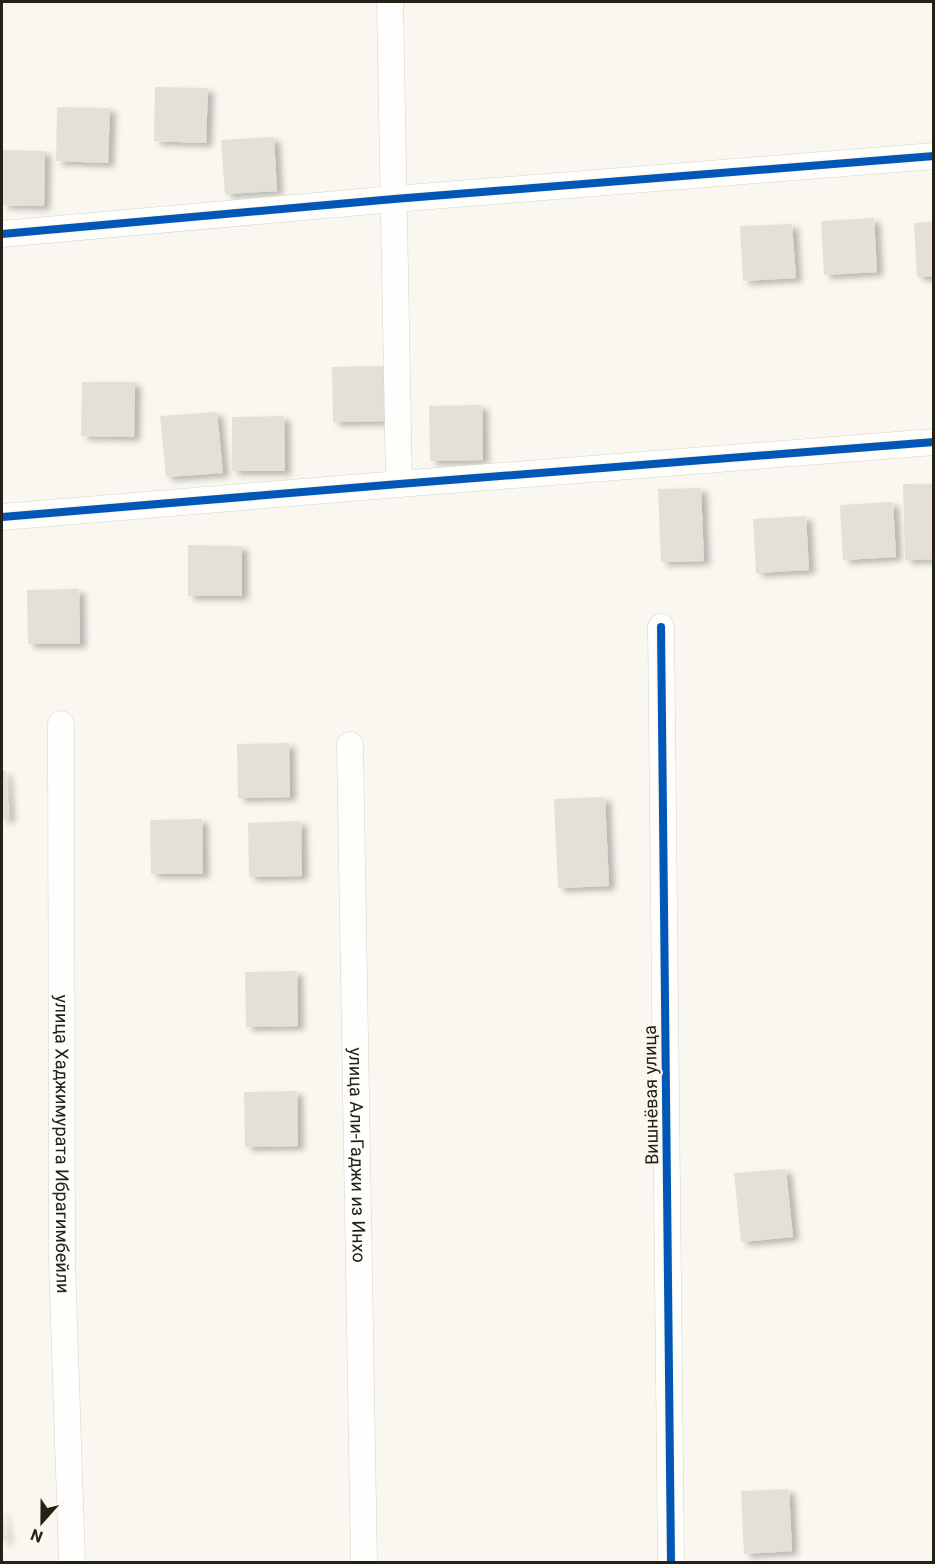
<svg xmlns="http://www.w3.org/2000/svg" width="935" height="1564" font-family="Roboto,sans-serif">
<defs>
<filter id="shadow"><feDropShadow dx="6" dy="4" stdDeviation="3" flood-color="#0004"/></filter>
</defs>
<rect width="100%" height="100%" fill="#faf7f0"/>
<path fill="#e4e0d8" filter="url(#shadow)" d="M 155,87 L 208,88 L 206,143 L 154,141 Z
M 57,107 L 110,108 L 108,163 L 56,161 Z
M 274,137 L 277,191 L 225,194 L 221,140 Z
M 2,150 L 45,151 L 44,206 L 2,205 Z
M 874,218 L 877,272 L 824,275 L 821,221 Z
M 934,222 L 934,276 L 917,277 L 914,223 Z
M 792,224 L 796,278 L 743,281 L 740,226 Z
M 385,366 L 386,421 L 333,422 L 332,367 Z
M 82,382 L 135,382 L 134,437 L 81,436 Z
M 482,405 L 483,460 L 430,461 L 429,406 Z
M 217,412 L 223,473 L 166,477 L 160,416 Z
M 284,416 L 285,471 L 232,471 L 232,417 Z
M 903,484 L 934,484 L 934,559 L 905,560 Z
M 701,488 L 704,561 L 661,562 L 658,489 Z
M 893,502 L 896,557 L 843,560 L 840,505 Z
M 806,516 L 809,570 L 756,573 L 753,519 Z
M 188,545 L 242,546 L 242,596 L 188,596 Z
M 79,589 L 80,644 L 28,644 L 27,590 Z
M 289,743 L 290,797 L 238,798 L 237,744 Z
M 2,771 L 6,771 L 9,819 L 2,819 Z
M 605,797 L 609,886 L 558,888 L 554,799 Z
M 202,819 L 203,874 L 151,874 L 150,820 Z
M 301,821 L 302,876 L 249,877 L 248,823 Z
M 297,971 L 298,1026 L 246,1027 L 245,972 Z
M 297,1091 L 298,1146 L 245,1147 L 244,1092 Z
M 786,1169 L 793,1237 L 741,1242 L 734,1173 Z
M 789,1489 L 792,1551 L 744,1554 L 741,1491 Z
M 2,1509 L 3,1509 L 6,1540 L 2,1541 Z"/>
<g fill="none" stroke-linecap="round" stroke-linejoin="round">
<g stroke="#d7d3cb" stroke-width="27">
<g id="minor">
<path d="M 390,2 L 399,484"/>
<path d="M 2,234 L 394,199 L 934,156"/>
<path d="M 2,517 L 399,484 L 934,442"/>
<path d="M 661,627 L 671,1562"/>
<path id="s1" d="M 61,724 L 62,1262 L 72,1562"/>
<path id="s2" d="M 350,745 L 364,1562"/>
</g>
</g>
<use href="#minor" stroke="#fefefd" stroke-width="26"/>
<g stroke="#fef8ec" stroke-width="11">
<path id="cycleway" d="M 2,234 L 394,199 L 934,156
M 2,517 L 399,484 L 934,442
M 661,627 L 671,1562"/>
</g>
<use href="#cycleway" stroke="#0057b8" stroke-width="8"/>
</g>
<g text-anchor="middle" stroke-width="4.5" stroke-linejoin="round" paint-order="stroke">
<g font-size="18" fill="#262116" stroke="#fef8ec">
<text transform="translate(651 1095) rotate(-91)" y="6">Вишнёвая улица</text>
<text dy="6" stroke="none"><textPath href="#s1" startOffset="420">улица Хаджимурата Ибрагимбейли</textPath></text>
<text dy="6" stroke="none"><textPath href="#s2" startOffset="410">улица Али-Гаджи из Инхо</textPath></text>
</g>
</g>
<rect width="935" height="1564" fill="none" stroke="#262116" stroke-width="6"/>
<g transform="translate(42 1522) rotate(201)" stroke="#fef8ec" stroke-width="4.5" paint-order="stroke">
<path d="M0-4.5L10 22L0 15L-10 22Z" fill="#262116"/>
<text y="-9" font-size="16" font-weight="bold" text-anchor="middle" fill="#262116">N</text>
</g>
</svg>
